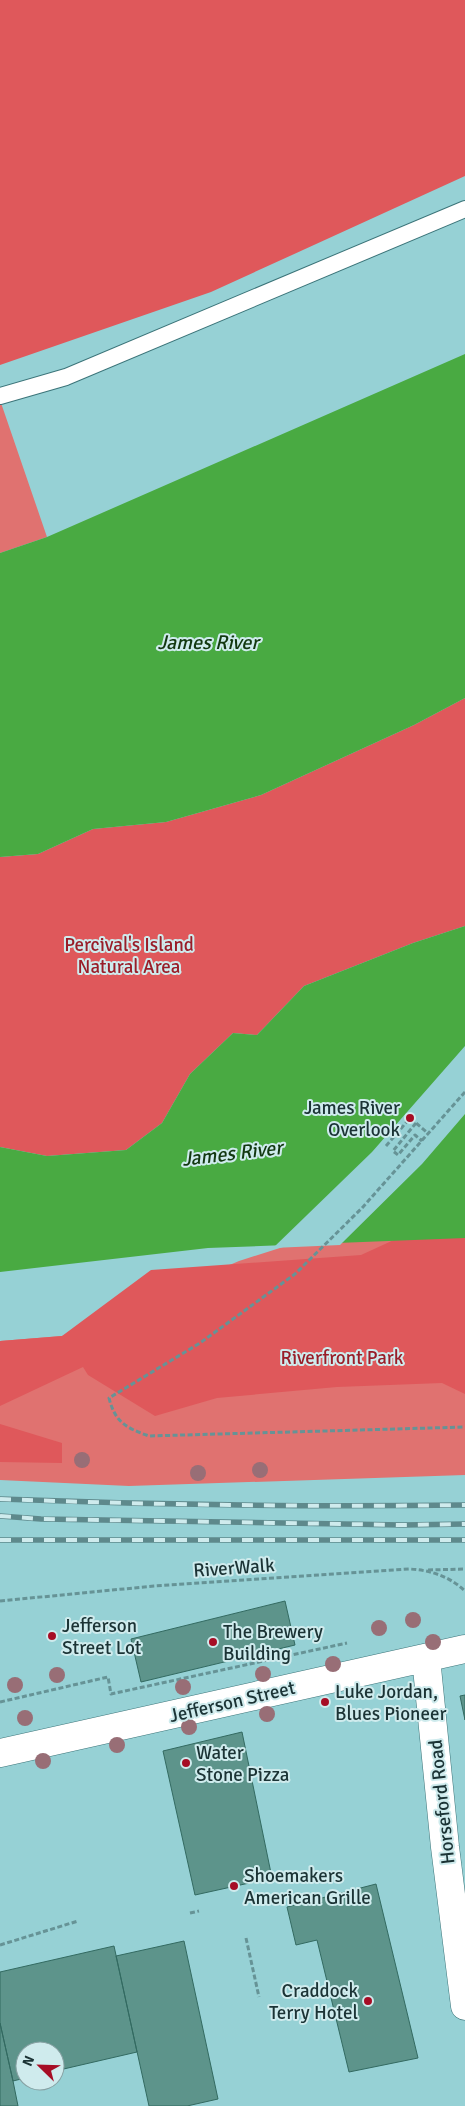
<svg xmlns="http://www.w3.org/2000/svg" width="465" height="2106" font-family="Signika,sans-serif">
<rect width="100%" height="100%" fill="#96d1d5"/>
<path fill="#e07270" d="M 0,400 L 47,537 L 0,553 Z
M 465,1189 L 465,1475 L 129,1486 L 0,1480 L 0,1341 L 62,1336 L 239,1261 Z"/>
<path fill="#df585b" d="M 0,0 L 465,0 L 465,176 L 211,292 L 0,365 Z
M 465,698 L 465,926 L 413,943 L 304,986 L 257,1035 L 233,1033 L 190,1074 L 162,1123 L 126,1150 L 47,1156 L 0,1147 L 0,857 L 38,854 L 93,829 L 166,822 L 261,795 L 414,725 Z
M 465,1211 L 465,1394 L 442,1383 L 337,1387 L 217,1398 L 155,1416 L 88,1375 L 83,1367 L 0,1406 L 0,1341 L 62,1336 L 151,1270 L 361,1255 L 455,1212 Z
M 0,1424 L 62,1443 L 62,1463 L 0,1462 Z"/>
<path fill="#49aa42" d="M 465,354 L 465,698 L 414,725 L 261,795 L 166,822 L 93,829 L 38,854 L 0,857 L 0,553 L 47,537 Z
M 465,926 L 465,1238 L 208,1248 L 0,1272 L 0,1147 L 47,1156 L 126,1150 L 162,1123 L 190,1074 L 233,1033 L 257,1035 L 304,986 L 413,943 Z"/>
<path fill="#96d1d5" d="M 465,1046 L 465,1114 L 422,1164 L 340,1245 L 273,1248 L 372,1152 Z"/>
<path fill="#5d948b" stroke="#336a61" d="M 285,1601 L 295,1645 L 141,1682 L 131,1639 Z
M 465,1695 L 465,1720 L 460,1696 Z
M 242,1732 L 272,1878 L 195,1895 L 163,1751 Z
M 376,1884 L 418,2058 L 349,2072 L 317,1940 L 296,1945 L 287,1907 Z
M 184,1941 L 218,2099 L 187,2106 L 149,2106 L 116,1956 Z
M 114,1946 L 137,2052 L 55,2071 L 55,2051 L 25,2051 L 25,2078 L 13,2081 L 0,2023 L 0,1972 Z
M 0,2023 L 13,2081 L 18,2106 L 0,2106 Z"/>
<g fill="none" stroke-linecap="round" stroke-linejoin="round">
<g stroke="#3b7479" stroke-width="18">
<path id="service" d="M 0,396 L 66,377 L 465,209"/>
</g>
<g stroke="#3b7479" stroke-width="29">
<path id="minor" d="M 426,1658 L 445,1847 L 465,2006
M 0,1753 L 465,1649"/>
</g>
<path stroke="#669396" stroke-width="3" stroke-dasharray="5 2.5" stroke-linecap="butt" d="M 465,1092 L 362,1208 L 295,1274 L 200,1343 L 109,1398 C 115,1422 126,1428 149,1436 L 465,1427
M 416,1123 L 393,1151 L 398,1155 L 415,1135 L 422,1141
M 386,1146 L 410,1118 L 429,1134
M 428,1570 L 465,1569
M 0,1601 L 154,1586 L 409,1569 C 430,1570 449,1576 465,1591
M 0,1702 L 108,1677 L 111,1694 L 347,1643
M 190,1913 L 199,1911
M 246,1938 L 259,1997
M 0,1945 L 78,1921"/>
<use href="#service" stroke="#fff" stroke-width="16"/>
<use href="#minor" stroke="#fff" stroke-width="28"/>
<g stroke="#5e898c" stroke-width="5.5">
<path id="rail" d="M 0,1499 C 155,1505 310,1507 465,1505
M 0,1516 L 41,1519 L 403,1525 L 465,1524
M 0,1540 L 465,1540"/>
</g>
<use href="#rail" stroke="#cfebed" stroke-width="4" stroke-dasharray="11" stroke-linecap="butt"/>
</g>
<g fill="#986e76">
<circle cx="82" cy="1460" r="8"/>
<circle cx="260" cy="1470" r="8"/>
<circle cx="198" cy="1473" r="8"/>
<circle cx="413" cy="1620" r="8"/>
<circle cx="379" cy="1628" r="8"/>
<circle cx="433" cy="1642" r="8"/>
<circle cx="333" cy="1664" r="8"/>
<circle cx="263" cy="1674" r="8"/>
<circle cx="57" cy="1675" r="8"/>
<circle cx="15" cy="1685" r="8"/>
<circle cx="183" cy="1687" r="8"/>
<circle cx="267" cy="1714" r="8"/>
<circle cx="25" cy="1718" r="8"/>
<circle cx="189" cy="1727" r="8"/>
<circle cx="117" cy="1745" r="8"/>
<circle cx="43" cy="1761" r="8"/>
</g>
<g fill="#a60d25" stroke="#cfebed" stroke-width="2">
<circle cx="410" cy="1118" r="5"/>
<circle cx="52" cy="1636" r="5"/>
<circle cx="213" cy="1642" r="5"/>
<circle cx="325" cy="1702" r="5"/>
<circle cx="186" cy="1763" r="5"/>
<circle cx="234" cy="1886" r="5"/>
<circle cx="368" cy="2001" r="5"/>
</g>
<g text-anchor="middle" stroke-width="4" stroke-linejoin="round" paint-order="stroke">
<g font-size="19" fill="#991d28" stroke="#cfebed">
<text x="129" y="951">Percival's Island<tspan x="129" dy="22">Natural Area</tspan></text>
<text x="342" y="1364">Riverfront Park</text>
</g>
<g font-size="19" fill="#1b3335" stroke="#cfebed" text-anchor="start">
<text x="400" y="1114" text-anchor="end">James River<tspan x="400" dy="22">Overlook</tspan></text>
<text x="62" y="1632">Jefferson<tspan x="62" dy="22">Street Lot</tspan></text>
<text x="223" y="1638">The Brewery<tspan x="223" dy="22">Building</tspan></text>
<text x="335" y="1698">Luke Jordan,<tspan x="335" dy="22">Blues Pioneer</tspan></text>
<text x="196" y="1759">Water<tspan x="196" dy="22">Stone Pizza</tspan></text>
<text x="244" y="1882">Shoemakers<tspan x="244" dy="22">American Grille</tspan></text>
<text x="358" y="1997" text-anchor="end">Craddock<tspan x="358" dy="22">Terry Hotel</tspan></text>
</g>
<g font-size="19" fill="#1b3335" stroke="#cfebed">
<text transform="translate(234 1567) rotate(-4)" y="7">RiverWalk</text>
<text transform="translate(232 1701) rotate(-13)" y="7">Jefferson Street</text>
<text transform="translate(441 1802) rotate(-96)" y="7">Horseford Road</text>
</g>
<g font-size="20" font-style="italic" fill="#123810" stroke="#cfebed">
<text x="208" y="649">James River</text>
<text transform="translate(232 1153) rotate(-7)" y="7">James River</text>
</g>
</g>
<g transform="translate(40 2066) rotate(293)"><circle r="24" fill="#cfebed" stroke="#87a1a3"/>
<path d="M0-4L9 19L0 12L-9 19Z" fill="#a60d25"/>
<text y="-8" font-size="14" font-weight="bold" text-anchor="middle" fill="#1b3335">N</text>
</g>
</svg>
